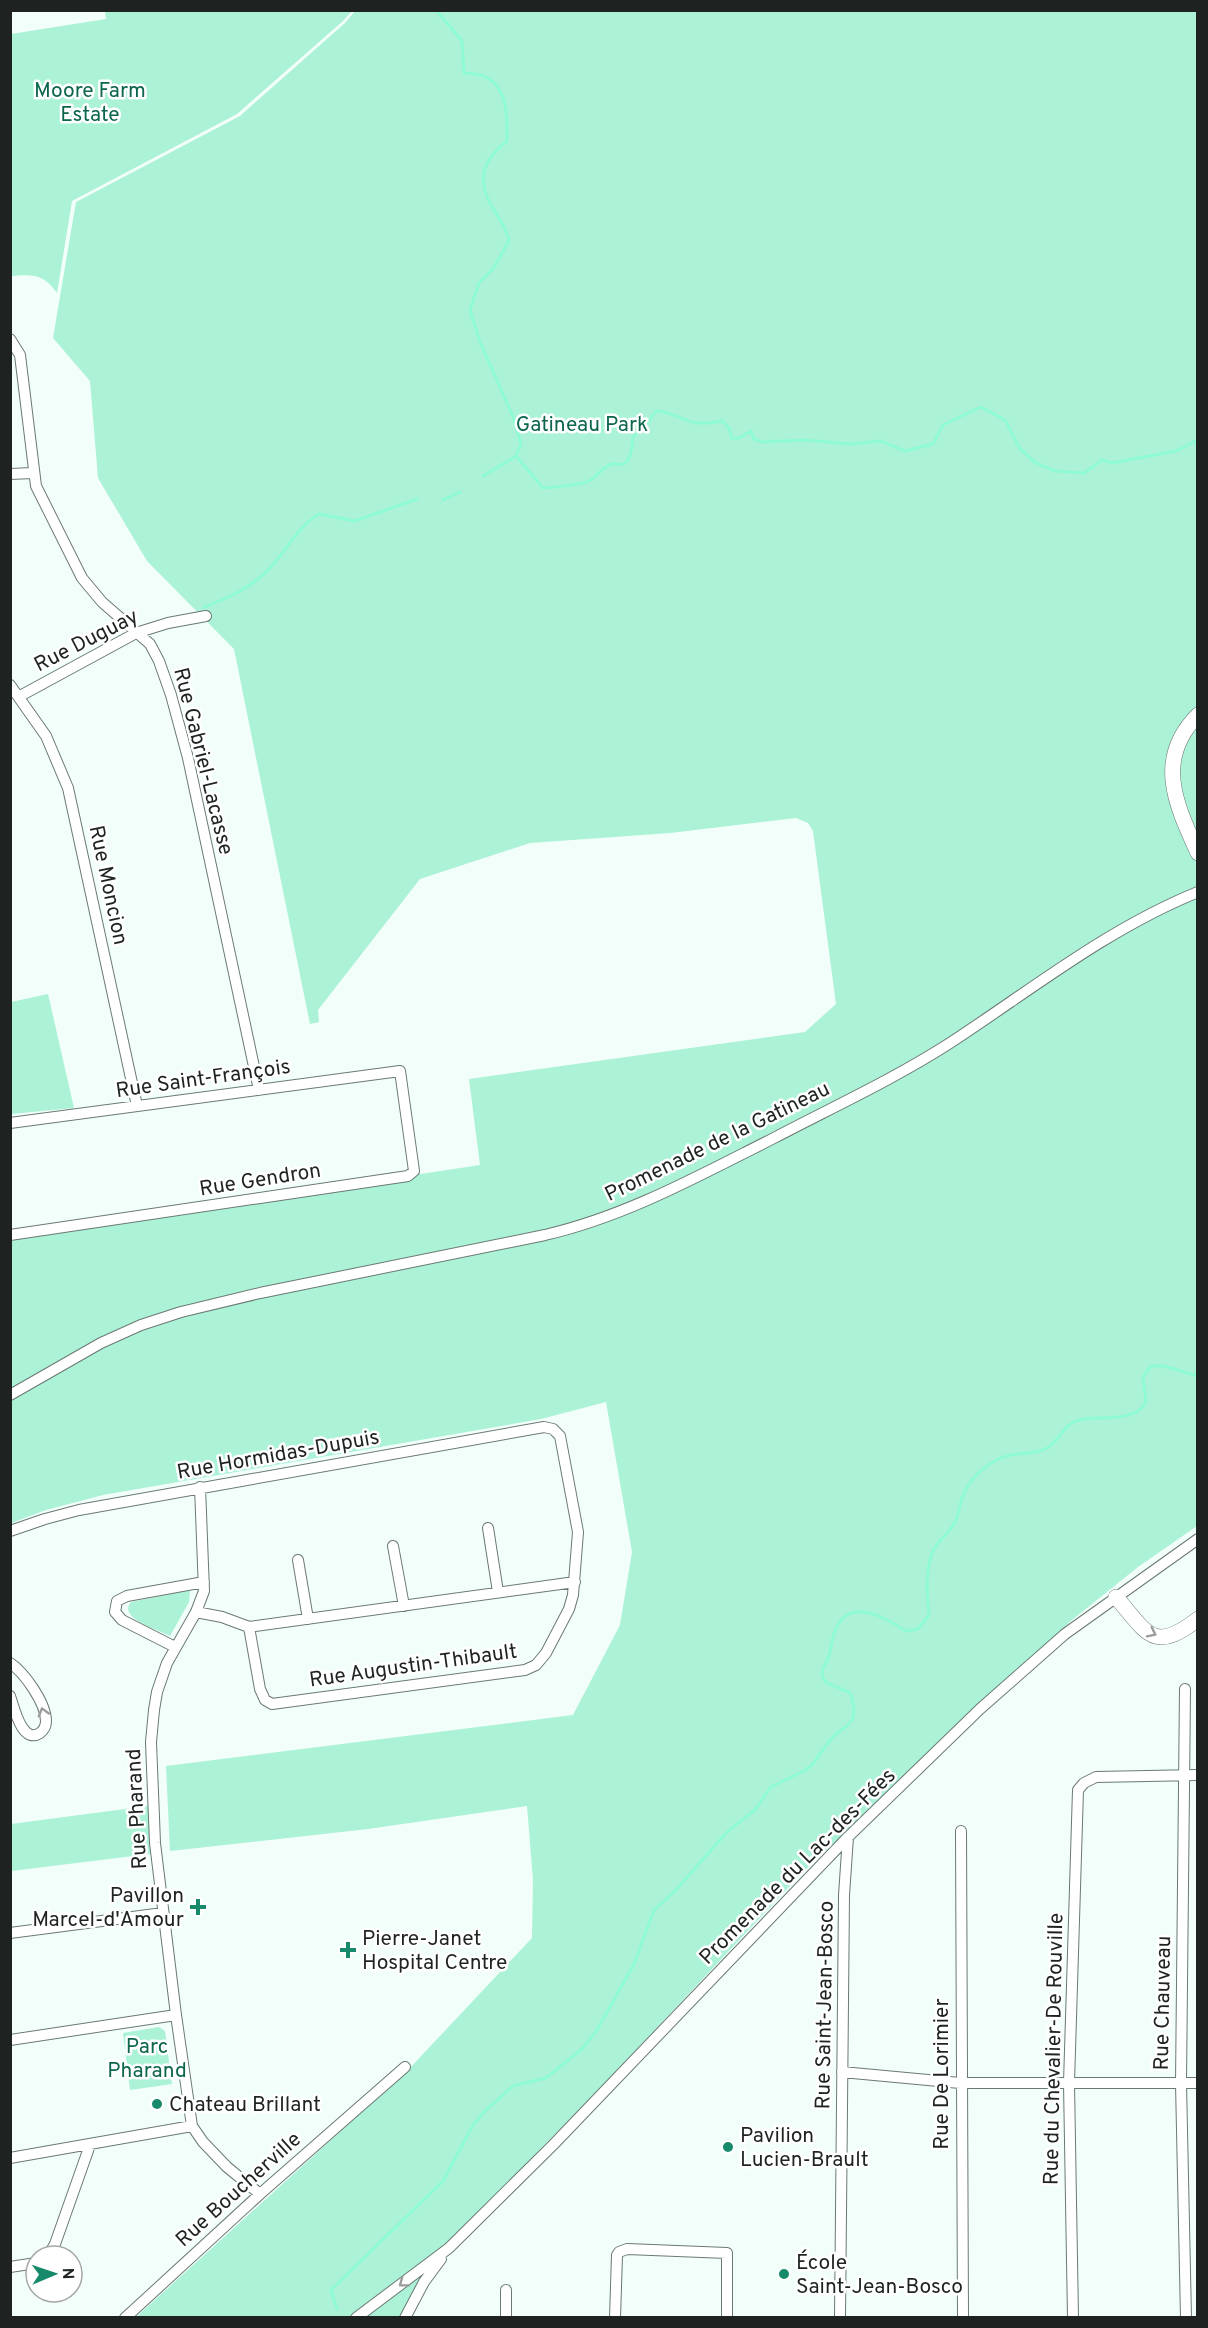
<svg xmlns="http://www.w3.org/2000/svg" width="1208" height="2328" font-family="Overpass,sans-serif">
<rect width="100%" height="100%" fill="#f2fef9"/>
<path fill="#abf2d7" d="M 105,11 L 352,11 L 343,21 L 237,114 L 72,201 L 57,293 C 44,274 33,274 11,276 L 11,34 L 106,19 Z
M 355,11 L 1197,11 L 1197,1526 L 1138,1567 L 1072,1620 L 802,1873 L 607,2081 L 450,2241 L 401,2317 L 135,2318 L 408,2070 L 532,1938 L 533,1880 L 527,1806 L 368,1829 L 170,1851 L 166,1766 L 573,1715 L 620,1625 L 632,1552 L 606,1402 L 541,1419 L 103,1495 L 46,1510 L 11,1523 L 11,1236 L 480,1165 L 469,1079 L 805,1032 L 836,1004 L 813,831 L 808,823 L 796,818 L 670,833 L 530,843 L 420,879 L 318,1010 L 319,1022 L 310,1024 L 234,649 L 147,561 L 98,478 L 90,381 L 53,338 L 76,202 L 240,116 L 345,23 Z
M 48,994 L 74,1108 L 11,1114 L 11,1002 Z
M 190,1590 L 189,1602 L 170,1636 C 158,1630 117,1618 131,1602 Z
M 148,1806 L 150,1854 L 11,1871 L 11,1824 Z
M 159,2027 L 165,2031 L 172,2084 L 130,2090 L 123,2033 Z"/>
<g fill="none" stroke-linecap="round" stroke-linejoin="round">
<path stroke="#8ffbd5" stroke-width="3" d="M 436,10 L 462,41 L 464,73 C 472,74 482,74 488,78 C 509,91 507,120 507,141 C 490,154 478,172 486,194 C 492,212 504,219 509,241 L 493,269 L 479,283 L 470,310 L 480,342 L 514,419 L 521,444 L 516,456 L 483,476
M 516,456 L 543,488 C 553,487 582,485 589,481 C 596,477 603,467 612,464 C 617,463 620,467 625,463 C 632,457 632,445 633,437 L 647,424 L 656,411 C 667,411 679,417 688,421 C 697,425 712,423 722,421 L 729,428 L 732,438 L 739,438 L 751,431 L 754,439 L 762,442 L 805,440 L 850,444 L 881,441 L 905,451 L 933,444 L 943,425 L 981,407 L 1005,420 L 1020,449 L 1036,463 L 1055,471 L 1084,473 L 1102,460 L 1112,463 L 1176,451 L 1198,440
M 443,500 L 460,492
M 204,607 C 227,598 247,590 265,573 C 285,554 296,528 319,514 L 355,521 L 417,499
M 337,2309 L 331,2290 L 443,2181 L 473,2125 L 486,2110 L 513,2086 L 546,2078 L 582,2049 L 597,2030 L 634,1964 L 654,1910 L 675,1891 L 727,1832 L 755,1810 L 771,1787 L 804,1771 L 812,1765 L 828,1743 L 835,1735 L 848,1725 L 853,1718 L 854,1707 L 851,1694 C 844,1688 826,1686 823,1678 C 819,1671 827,1663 829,1656 C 832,1644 833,1630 841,1620 C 858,1600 890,1621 906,1631 L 918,1629 L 929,1615 C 927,1595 925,1570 933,1551 C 939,1539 952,1531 957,1518 C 959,1511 960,1503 963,1496 C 969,1479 985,1465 1001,1458 C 1015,1451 1031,1456 1045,1449 C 1059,1443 1063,1424 1079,1420 C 1098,1415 1137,1424 1146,1401 L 1143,1377 L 1151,1366 L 1164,1366 L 1198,1376"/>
<g stroke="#6b7973" stroke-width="12">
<path id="minor" d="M 10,339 L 20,355 L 36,486 L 82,578 L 102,602 L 150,644 L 159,661 L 171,695 L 188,758 L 259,1090
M 10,474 L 33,473
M 10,685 L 46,736 L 68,788 L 137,1106
M 20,696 L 136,633 L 168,623 L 206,616
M 10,1123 L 400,1071 L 414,1171 L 408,1176 L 10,1235
M 10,1395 L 101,1343 L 141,1325 L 181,1312 L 260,1293 L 545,1235 C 627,1216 700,1175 774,1138 C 833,1107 894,1079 950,1043 C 1031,990 1107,929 1198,892
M 200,1487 L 204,1591 L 196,1612 L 167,1663 L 157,1692 L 154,1710 L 151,1742 L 155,1843 L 176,2015 L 192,2126 L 203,2142 L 227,2167 L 260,2194
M 488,1528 L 498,1592
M 10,1531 L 45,1519 L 79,1510 L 544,1427 L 553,1429 L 560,1436 L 578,1532 L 573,1595 L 569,1609 L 546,1653 L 536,1665 L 525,1670 L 272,1704 L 265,1700 L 260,1689 L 249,1627
M 393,1546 L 404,1606
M 298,1560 L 308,1619
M 196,1612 L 222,1617 L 249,1627 L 575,1582
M 175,1647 L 122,1620 L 115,1612 L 117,1601 L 127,1596 L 204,1582
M 10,1663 C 24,1672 46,1703 46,1721 C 46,1726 44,1730 40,1733 C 22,1745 14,1707 10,1696
M 1185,1689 L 1181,2083 L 1186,2318
M 961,1831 L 963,2318
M 10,1933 L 163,1913
M 10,2040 L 176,2015
M 842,2072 L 960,2083 L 1198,2083
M 10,2158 L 192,2126
M 48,2256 L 55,2244 L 90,2145
M 10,2267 L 36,2263
M 125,2318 L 260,2194 L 405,2067
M 356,2318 L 449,2248 L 553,2145 L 848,1837 L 980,1709 L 1065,1634 L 1198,1539
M 405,2318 L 424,2282 L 441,2259
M 506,2318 L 506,2290
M 615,2318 L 617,2255 L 619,2252 L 627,2249 L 727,2253 L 727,2318
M 840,2318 L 844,1895 L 848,1837
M 1073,2318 L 1069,2083 L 1078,1790 L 1084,1783 L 1096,1777 L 1198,1775"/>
</g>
<g stroke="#6b7973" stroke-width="16">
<path id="highway" d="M 1198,715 C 1154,759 1176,805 1198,853
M 1116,1597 C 1147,1633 1153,1654 1198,1619"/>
</g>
<use href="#minor" stroke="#fff" stroke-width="10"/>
<use href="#highway" stroke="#fff" stroke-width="15"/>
</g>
<defs><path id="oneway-chevron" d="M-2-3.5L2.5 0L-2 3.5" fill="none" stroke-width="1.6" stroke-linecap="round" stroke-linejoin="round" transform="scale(1.5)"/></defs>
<g stroke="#9a9c9b">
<use href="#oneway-chevron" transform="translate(1152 1633) rotate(26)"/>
<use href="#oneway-chevron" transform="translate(43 1712) rotate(-106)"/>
<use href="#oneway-chevron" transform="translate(403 2283) rotate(143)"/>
</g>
<g fill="#168a6a" stroke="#fff" stroke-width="2">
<path d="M195 1898h6v6h6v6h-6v6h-6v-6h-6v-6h6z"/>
<path d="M345 1941h6v6h6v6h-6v6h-6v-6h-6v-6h6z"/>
<circle cx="157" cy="2104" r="6"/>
<circle cx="728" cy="2147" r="6"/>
<circle cx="784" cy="2274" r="6"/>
</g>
<g text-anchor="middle" stroke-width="5" stroke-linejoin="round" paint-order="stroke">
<g font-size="21" fill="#0c654d" stroke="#fff">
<text x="90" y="97">Moore Farm<tspan x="90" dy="24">Estate</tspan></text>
<text x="582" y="431">Gatineau Park</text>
<text x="147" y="2053">Parc<tspan x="147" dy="24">Pharand</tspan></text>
</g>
<g font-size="21" fill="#1e2321" stroke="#fff">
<text transform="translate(86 640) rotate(-27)" y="7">Rue Duguay</text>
<text transform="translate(204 761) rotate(76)" y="7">Rue Gabriel-Lacasse</text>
<text transform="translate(109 885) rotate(78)" y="7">Rue Moncion</text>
<text transform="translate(203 1078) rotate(-8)" y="7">Rue Saint-François</text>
<text transform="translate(717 1141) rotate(-26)" y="7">Promenade de la Gatineau</text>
<text transform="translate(260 1179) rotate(-9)" y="7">Rue Gendron</text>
<text transform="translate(278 1454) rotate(-10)" y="7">Rue Hormidas-Dupuis</text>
<text transform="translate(413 1665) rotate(-8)" y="7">Rue Augustin-Thibault</text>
<text transform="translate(136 1809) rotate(-93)" y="7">Rue Pharand</text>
<text transform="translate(797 1866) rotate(-45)" y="7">Promenade du Lac-des-Fées</text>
<text transform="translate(1162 2003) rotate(-89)" y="7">Rue Chauveau</text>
<text transform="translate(824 2005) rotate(-89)" y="7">Rue Saint-Jean-Bosco</text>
<text transform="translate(1053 2049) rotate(-89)" y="7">Rue du Chevalier-De Rouville</text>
<text transform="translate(941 2074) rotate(-90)" y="7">Rue De Lorimier</text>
<text transform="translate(238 2189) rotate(-42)" y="7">Rue Boucherville</text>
</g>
<g font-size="21" fill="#1e2321" stroke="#fff" text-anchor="start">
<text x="184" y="1902" text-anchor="end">Pavillon<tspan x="184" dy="24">Marcel-d'Amour</tspan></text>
<text x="362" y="1945">Pierre-Janet<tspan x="362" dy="24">Hospital Centre</tspan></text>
<text x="169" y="2111">Chateau Brillant</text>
<text x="740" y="2142">Pavilion<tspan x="740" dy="24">Lucien-Brault</tspan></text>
<text x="796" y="2269">École<tspan x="796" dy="24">Saint-Jean-Bosco</tspan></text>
</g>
</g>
<rect width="1208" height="2328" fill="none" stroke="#1e2321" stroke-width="24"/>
<g transform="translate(54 2274) rotate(88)"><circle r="28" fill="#ffffff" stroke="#a5a7a6" stroke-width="1.5"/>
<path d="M0-4.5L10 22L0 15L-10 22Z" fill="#168a6a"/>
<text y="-9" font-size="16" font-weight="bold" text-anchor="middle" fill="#1e2321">N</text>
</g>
</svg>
